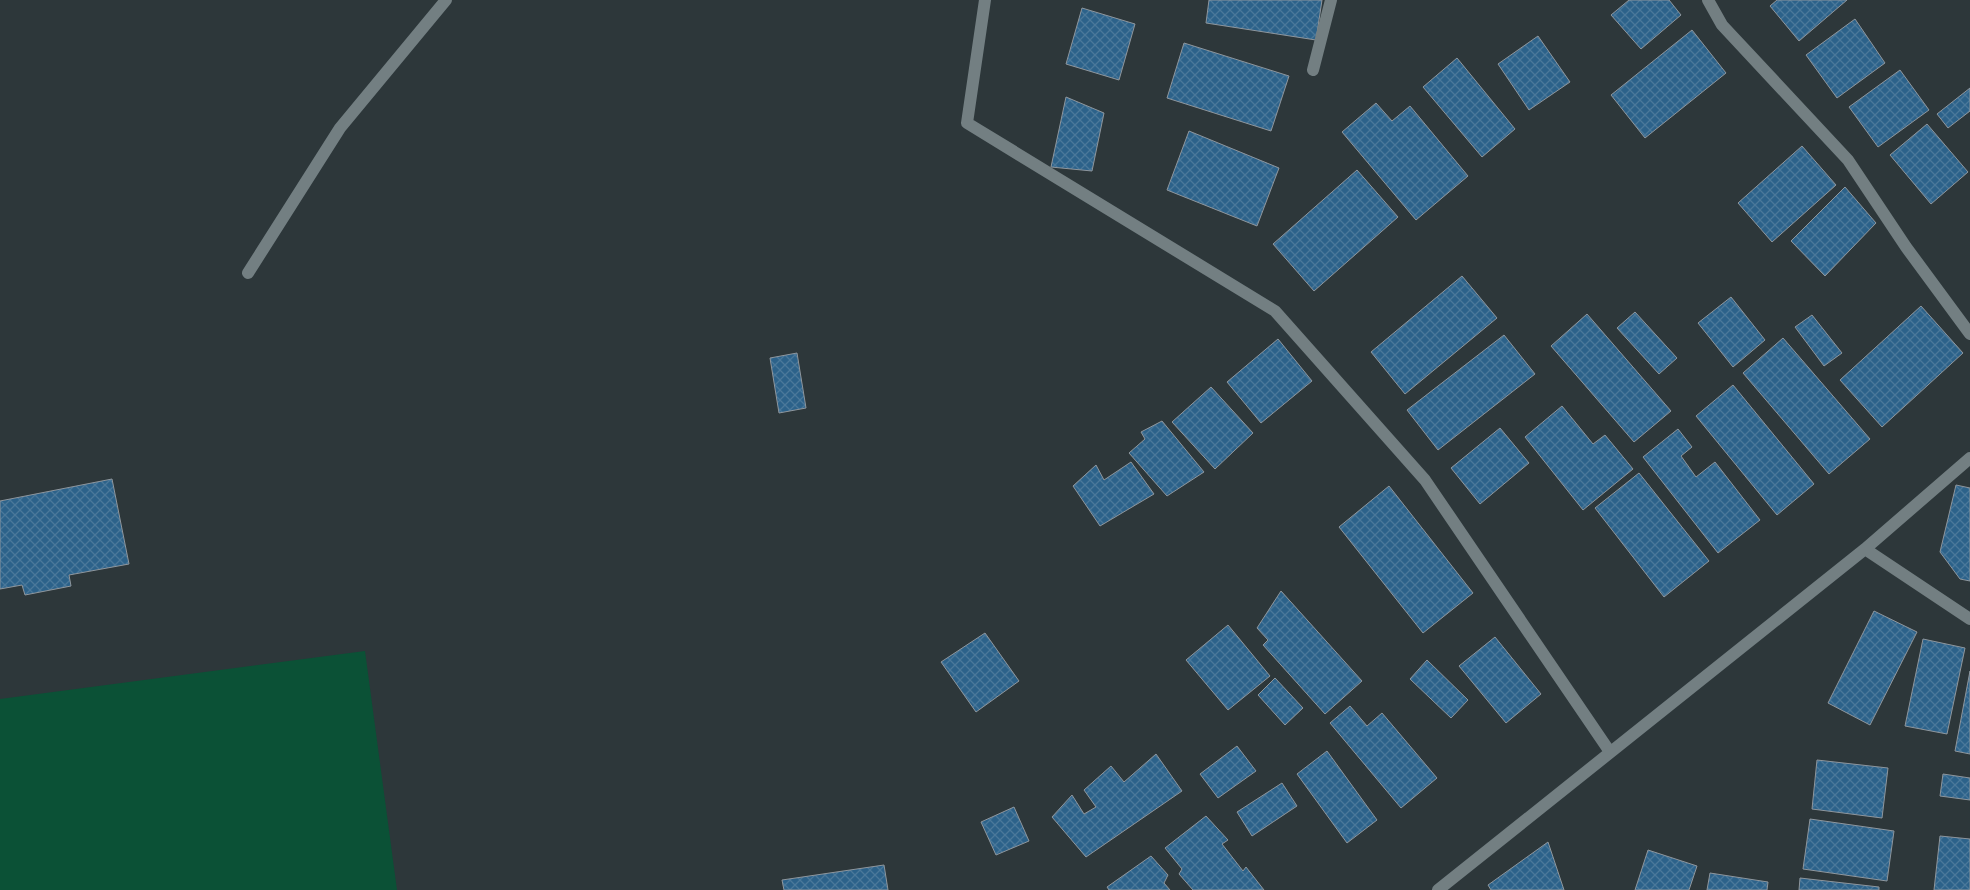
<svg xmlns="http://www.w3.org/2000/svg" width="1970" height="890" font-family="Cabin,sans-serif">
<defs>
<pattern id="building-cross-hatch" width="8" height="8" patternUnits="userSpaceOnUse" patternTransform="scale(1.25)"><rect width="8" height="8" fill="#2c628a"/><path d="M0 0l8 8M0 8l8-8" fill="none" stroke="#4a789a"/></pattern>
</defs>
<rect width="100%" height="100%" fill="#2d373a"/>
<path fill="#0b5136" d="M 365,651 L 397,890 L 0,890 L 0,699 Z"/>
<path fill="url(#building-cross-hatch)" stroke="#8e969d" d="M 1209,0 L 1322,0 L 1316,40 L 1206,23 Z
M 1629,0 L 1669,0 L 1681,15 L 1641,49 L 1611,15 Z
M 1777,0 L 1847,0 L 1799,41 L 1770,6 Z
M 1082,8 L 1135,24 L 1119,80 L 1066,64 Z
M 1855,19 L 1885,63 L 1837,98 L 1806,55 Z
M 1692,30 L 1726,73 L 1645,138 L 1611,95 Z
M 1538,36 L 1570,82 L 1529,110 L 1498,64 Z
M 1184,43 L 1289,76 L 1271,131 L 1167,98 Z
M 1457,58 L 1515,129 L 1482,157 L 1423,87 Z
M 1900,70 L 1929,110 L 1878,147 L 1849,107 Z
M 1970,88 L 1970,111 L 1948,128 L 1937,114 Z
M 1066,97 L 1104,113 L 1092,171 L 1051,167 Z
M 1376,103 L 1392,121 L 1410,106 L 1468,176 L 1416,220 L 1342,132 Z
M 1927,124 L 1968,172 L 1931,204 L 1890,155 Z
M 1189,131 L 1279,168 L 1257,226 L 1167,190 Z
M 1802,146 L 1836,185 L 1772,242 L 1738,203 Z
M 1357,170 L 1398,217 L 1314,291 L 1273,244 Z
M 1845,187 L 1876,223 L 1825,276 L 1791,241 Z
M 1462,276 L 1497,318 L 1405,394 L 1371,352 Z
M 1731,297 L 1765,340 L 1733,367 L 1698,323 Z
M 1921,306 L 1963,353 L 1882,427 L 1840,380 Z
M 1635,312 L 1677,358 L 1659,374 L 1617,328 Z
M 1587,314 L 1671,411 L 1634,442 L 1551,346 Z
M 1812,315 L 1842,353 L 1824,366 L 1795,327 Z
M 1504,335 L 1535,374 L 1438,450 L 1407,410 Z
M 1783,338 L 1870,439 L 1829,474 L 1743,373 Z
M 1278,339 L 1312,381 L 1261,423 L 1227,382 Z
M 797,353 L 806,408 L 779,413 L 770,358 Z
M 1733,385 L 1814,484 L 1777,515 L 1696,416 Z
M 1211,387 L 1253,433 L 1215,469 L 1172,422 Z
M 1562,406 L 1593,444 L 1605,435 L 1633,469 L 1583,510 L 1525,437 Z
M 1162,421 L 1204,472 L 1167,496 L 1129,453 L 1145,439 L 1141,432 Z
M 1500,428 L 1529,463 L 1480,504 L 1451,468 Z
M 1678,429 L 1692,447 L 1681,456 L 1696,477 L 1715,462 L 1760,520 L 1718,553 L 1643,457 Z
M 1131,462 L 1154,494 L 1100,526 L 1073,486 L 1096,465 L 1104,480 Z
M 1639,473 L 1709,561 L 1664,597 L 1595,508 Z
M 112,479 L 129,564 L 69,575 L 71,586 L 25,595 L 22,585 L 0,589 L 0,501 Z
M 1956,485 L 1970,488 L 1970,581 L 1960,579 L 1940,552 Z
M 1389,486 L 1473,593 L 1423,633 L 1339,527 Z
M 1281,591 L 1362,681 L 1325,714 L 1263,645 L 1268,640 L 1257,628 Z
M 1874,611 L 1917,632 L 1870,725 L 1828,703 Z
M 1228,625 L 1270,676 L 1228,710 L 1186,660 Z
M 985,633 L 1019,681 L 976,712 L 941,662 Z
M 1495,637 L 1541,694 L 1506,723 L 1459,666 Z
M 1923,639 L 1965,648 L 1947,734 L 1905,726 Z
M 1427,660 L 1468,700 L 1451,718 L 1410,679 Z
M 1970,671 L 1970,754 L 1955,751 Z
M 1275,678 L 1303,708 L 1285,725 L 1258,695 Z
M 1350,706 L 1367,726 L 1382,713 L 1437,778 L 1401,808 L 1330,723 Z
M 1237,746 L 1256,771 L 1218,798 L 1200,774 Z
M 1327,751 L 1377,820 L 1347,843 L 1297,774 Z
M 1156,754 L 1182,791 L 1086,857 L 1052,817 L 1072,795 L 1084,814 L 1096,807 L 1084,790 L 1111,766 L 1124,782 Z
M 1817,760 L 1888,768 L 1882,818 L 1812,809 Z
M 1943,774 L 1970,778 L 1970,800 L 1940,796 Z
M 1282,783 L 1297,806 L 1252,836 L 1237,812 Z
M 1014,807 L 1029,841 L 996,855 L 981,822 Z
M 1206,816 L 1228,840 L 1222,844 L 1243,871 L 1246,867 L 1264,890 L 1193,890 L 1179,874 L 1182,869 L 1165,848 Z
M 1810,819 L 1894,831 L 1887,881 L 1803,869 Z
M 1940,836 L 1970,839 L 1970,890 L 1934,890 Z
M 1548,842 L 1564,890 L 1491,890 L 1488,885 Z
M 1648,850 L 1697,866 L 1689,890 L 1635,890 Z
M 1151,856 L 1168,875 L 1164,883 L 1170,890 L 1109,890 L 1107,887 Z
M 884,865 L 888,890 L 784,890 L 782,880 Z
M 1710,873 L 1768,882 L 1767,890 L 1707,890 Z
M 1800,878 L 1879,887 L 1879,890 L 1799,890 Z"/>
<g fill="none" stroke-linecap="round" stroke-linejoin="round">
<path stroke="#737f82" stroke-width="12" d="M 985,0 L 967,123 L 1275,311 L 1425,480 L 1610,752
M 1708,0 L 1722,25 L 1848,160 L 1906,247 L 1970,334
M 1313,70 L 1331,0
M 248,273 L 340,128 L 446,0
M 1865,549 L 1970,619
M 1438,890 L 1865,549 L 1970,458"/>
</g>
</svg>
